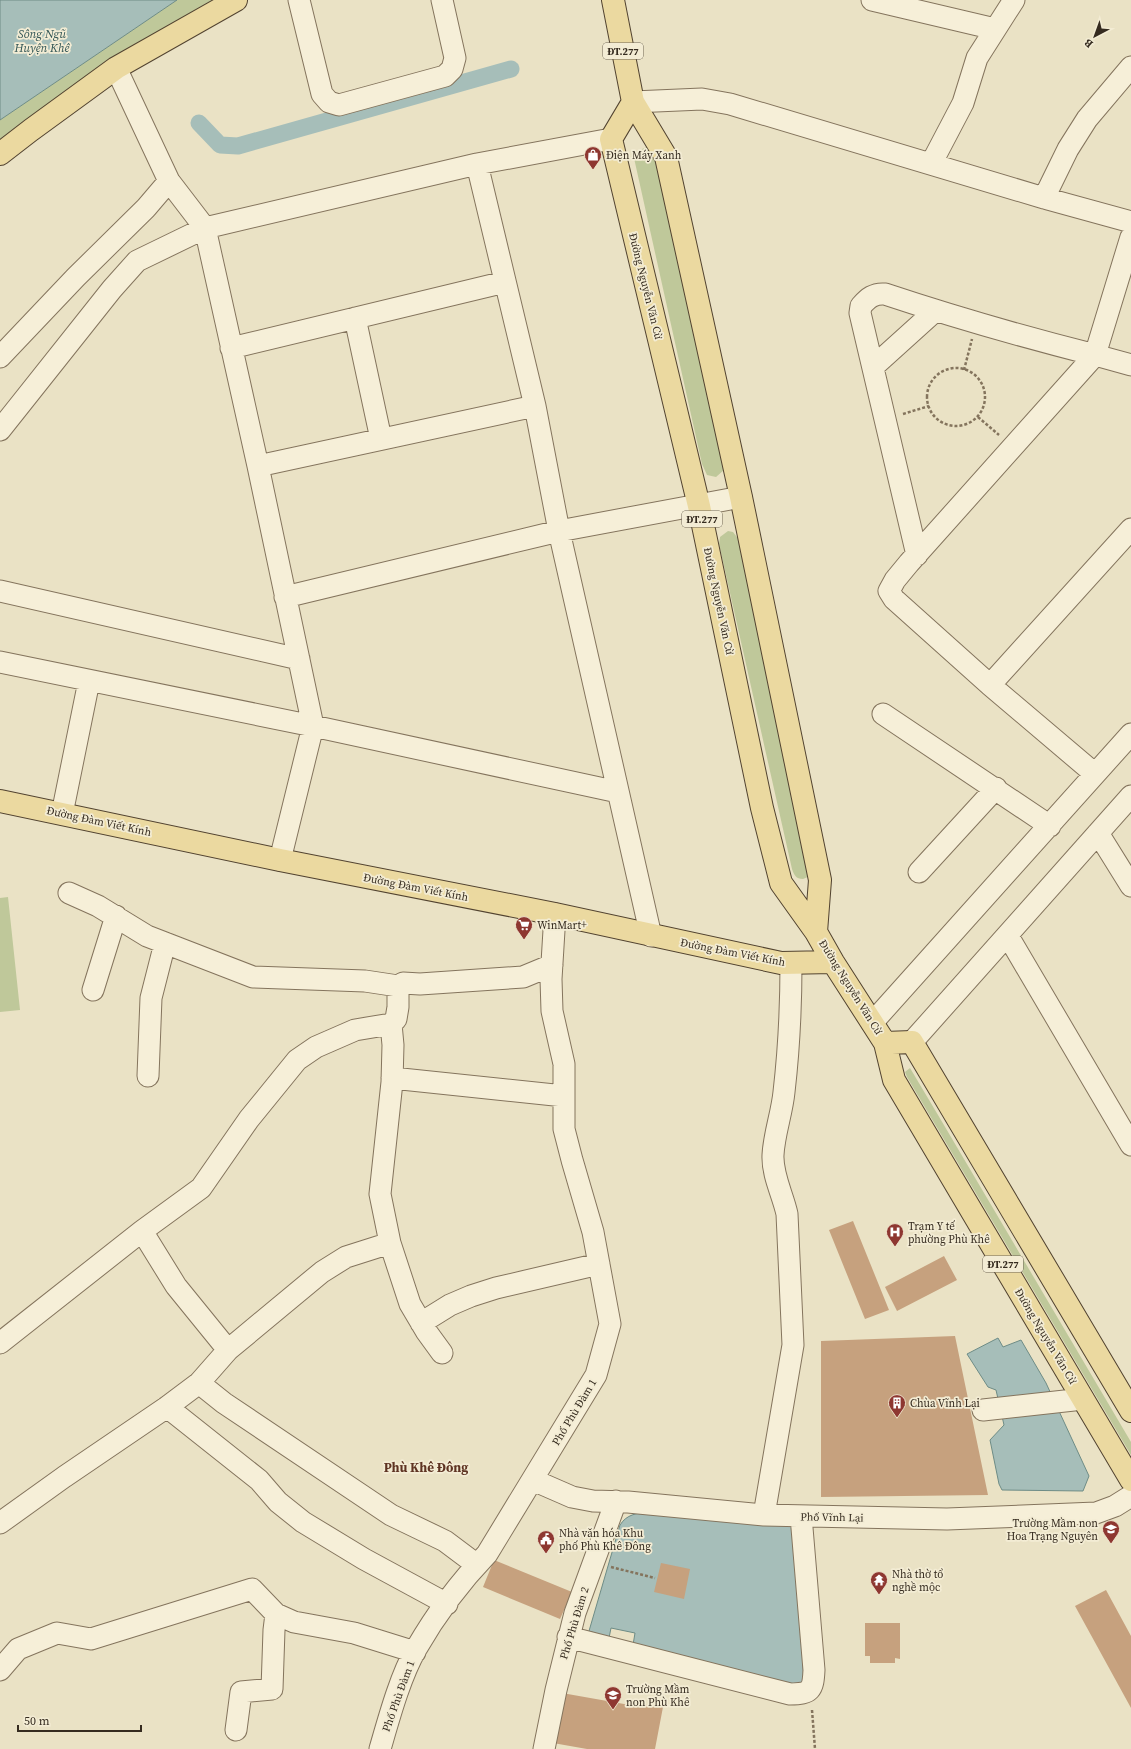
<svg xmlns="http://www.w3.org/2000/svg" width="1131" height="1749" font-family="'Source Serif 4',serif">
<rect width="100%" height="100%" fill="#eae2c5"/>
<path fill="#bfc89a" d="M 177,0 L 236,0 L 0,154 L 0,120 Z
M 647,147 L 651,149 L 654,154 L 720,445 L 724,470 L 716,477 L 707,475 L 702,464 L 634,158 L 642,149 Z
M 728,531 L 733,532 L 740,541 L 810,876 L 803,879 C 796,879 794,875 792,869 L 719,544 L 720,537 Z
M 8,897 L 20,1010 L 0,1012 L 0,898 Z
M 910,1068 L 938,1115 L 1131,1442 L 1131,1455 L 907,1077 L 905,1072 Z"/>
<path fill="#a6beb9" stroke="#6e8c86" d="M 0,0 L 177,0 L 0,120 Z
M 998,1338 L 1003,1347 L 1021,1340 L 1046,1383 L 1089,1476 L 1083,1491 L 1002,1490 L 999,1484 L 990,1440 L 1004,1425 L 996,1390 L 988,1387 L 967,1354 Z
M 648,1511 L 788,1523 L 796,1530 L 804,1682 L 797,1686 L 633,1645 L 635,1633 L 611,1628 L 609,1638 L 589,1631 L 620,1525 C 627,1514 636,1514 648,1511 Z"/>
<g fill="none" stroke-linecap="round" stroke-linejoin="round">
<path stroke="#a6beb9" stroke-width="17" d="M 199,123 L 220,145 L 238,146 L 511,69"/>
</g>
<path fill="#c6a17e" d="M 853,1221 L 889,1310 L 865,1319 L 829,1230 Z
M 944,1256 L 957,1280 L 897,1311 L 885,1287 Z
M 955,1336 L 988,1495 L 821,1497 L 821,1341 Z
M 494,1560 L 572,1592 L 560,1619 L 483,1587 Z
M 661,1563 L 690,1569 L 684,1599 L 654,1592 Z
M 1106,1590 L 1131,1636 L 1131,1708 L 1075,1606 Z
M 865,1623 L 900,1623 L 900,1659 L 895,1658 L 895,1663 L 870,1663 L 870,1656 L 865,1656 Z
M 562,1693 L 641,1707 L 642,1704 L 663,1707 L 655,1749 L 587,1749 L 553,1743 Z"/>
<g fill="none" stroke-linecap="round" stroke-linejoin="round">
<g stroke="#84745d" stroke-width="23">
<path id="minor" d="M 299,0 L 322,94 L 329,102 L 339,105 L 445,76 L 452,69 L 455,58 L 442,0
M 872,0 L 995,29
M 116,68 L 169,181
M 633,102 L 702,99 L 730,104 L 1044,198 L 1131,222
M 477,164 L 535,406 L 559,531 L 651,936
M 931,164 L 963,103 L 977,58 L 1014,0
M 1044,198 L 1068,149 L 1087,119 L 1131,67
M 355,318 L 381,439
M 231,348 L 505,282
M 0,357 L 76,277 L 146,208 L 169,181 L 205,228 L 258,466 L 313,726 L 280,860
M 873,367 L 935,311
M 0,430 L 112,289 L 137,261 L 205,228 L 477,164 L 611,139
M 258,466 L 535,406
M 917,555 L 860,313 L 861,306 C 868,298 874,293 885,294 C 954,317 1024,337 1095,355 L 1131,237
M 0,591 L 299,659
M 285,597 L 559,531 L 741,497
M 0,662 L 313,726 L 618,792
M 990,685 L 894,599 L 889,591 L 895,580 L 909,563 L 1095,355 L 1131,365
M 883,714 L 1050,826
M 1095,774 L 990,685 L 1131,529
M 62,814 L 89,681
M 1098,833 L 1131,886
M 919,872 L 996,788
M 69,893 L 98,906 L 147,936 L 253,977 L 365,981 L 398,986
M 1008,936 L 1131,1145
M 93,990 L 116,916
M 872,1023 L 1131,734
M 391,1024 L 393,1045 L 392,1082 L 380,1194 L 390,1243 L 410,1304 L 426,1331 L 442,1353
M 912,1042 L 1131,796
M 148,1076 L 151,998 L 165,943
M 392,1078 L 564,1096
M 142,1231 L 176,1286 L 228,1350
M 421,1323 L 450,1305 L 471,1296 L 496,1288 L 599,1264
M 0,1343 L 142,1231 L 201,1188 L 249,1119 L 297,1060 L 316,1047 L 355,1030 L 391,1024 L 396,1019 L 398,1007 L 398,986 L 403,983 L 420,984 L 523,977 L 552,965
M 199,1383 L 224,1403 L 391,1515 L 445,1541 L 477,1565
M 167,1407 L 259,1480 L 278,1502 L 303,1522 L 364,1559 L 447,1604
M 983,1410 L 1083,1399
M 533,1480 L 572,1497 L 593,1501 L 628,1502 L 764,1515 L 947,1519 L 1096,1513 L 1115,1506 L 1131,1496
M 764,1515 L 793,1345 L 787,1214 C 783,1195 772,1175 773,1155 C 774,1134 782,1113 784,1092 C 789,1049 791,1006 791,963
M 0,1523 L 64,1477 L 167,1407 L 199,1383 L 228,1350 L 322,1272 L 346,1257 L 390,1243
M 568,1637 L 790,1694 C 811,1694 813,1690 814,1670 L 801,1516
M 0,1670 L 18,1649 L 57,1633 L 91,1639 L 252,1589 L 276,1614 L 294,1622 L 354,1633 L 415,1652
M 236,1730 L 241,1692 L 272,1689 L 274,1630 L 276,1614
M 380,1749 C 389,1718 400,1677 416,1649 C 435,1616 461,1581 487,1554 L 596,1375 L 610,1324 L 593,1232 L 572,1160 L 564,1129 L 564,1064 L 552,1011 L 551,979 L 555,914
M 544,1749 L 556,1690 L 575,1613 L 616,1501"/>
</g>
<g stroke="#524330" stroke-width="24">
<path id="major" d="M 613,0 L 633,102 L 666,157 L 741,497 L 820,880 L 816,932
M 633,102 L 611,139 L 699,506 L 762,808 L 781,883 L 816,932 L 833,962 L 885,1043 L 894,1080 L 1131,1480
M 0,154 L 31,130 L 116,68 L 236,0
M 0,801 L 280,860 L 555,914 L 781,963 L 833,962
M 885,1043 L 912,1042 L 1131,1411"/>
</g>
<path stroke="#84745d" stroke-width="2.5" stroke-dasharray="3 2" stroke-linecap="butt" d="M927 397a29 29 0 1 1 58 0a29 29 0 1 1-58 0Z
M 964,370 L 972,339
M 903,414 L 929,406
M 978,417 L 999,435
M 611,1567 L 655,1578
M 812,1710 L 815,1749"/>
<use href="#minor" stroke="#f6efd8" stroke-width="21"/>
<use href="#major" stroke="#ebd9a0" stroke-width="22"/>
</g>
<defs>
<g id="shop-pin" transform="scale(0.9)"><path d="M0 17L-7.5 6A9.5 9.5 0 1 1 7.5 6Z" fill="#8e3731" stroke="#f3ecd4"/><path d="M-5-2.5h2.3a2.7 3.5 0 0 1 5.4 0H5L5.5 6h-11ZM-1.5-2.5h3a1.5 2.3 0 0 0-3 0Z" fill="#fff"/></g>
<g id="supermarket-pin" transform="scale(0.9)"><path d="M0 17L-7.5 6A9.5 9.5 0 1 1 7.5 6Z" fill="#8e3731" stroke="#f3ecd4"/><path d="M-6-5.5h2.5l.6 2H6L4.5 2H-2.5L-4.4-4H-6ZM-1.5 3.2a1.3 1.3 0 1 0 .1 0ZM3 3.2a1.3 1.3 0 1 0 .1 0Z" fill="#fff"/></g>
<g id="hospital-pin" transform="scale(0.9)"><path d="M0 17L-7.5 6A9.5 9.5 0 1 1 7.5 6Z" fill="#8e3731" stroke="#f3ecd4"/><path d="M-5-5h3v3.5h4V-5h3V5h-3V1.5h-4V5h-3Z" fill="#fff"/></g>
<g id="building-pin" transform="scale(0.9)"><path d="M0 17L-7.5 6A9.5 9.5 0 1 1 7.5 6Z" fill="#8e3731" stroke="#f3ecd4"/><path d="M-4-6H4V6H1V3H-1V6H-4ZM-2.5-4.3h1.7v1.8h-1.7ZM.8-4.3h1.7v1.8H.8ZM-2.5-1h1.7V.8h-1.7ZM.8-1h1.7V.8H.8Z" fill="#fff"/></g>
<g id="school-pin" transform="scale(0.9)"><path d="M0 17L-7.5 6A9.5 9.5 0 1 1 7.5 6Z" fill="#8e3731" stroke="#f3ecd4"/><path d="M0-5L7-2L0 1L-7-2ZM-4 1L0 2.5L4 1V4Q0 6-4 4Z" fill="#fff"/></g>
<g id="civic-pin" transform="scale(0.9)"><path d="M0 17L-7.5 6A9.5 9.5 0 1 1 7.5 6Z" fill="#8e3731" stroke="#f3ecd4"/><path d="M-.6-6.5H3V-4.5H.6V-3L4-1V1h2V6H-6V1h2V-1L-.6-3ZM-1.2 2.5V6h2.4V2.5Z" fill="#fff"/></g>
<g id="temple-pin" transform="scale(0.9)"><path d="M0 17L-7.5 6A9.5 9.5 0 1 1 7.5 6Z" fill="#8e3731" stroke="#f3ecd4"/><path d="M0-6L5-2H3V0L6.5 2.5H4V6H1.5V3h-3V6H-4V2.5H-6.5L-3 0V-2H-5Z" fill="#fff"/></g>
</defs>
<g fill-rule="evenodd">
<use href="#shop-pin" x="593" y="155"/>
<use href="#supermarket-pin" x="524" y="925"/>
<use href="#hospital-pin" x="895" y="1232"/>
<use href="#building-pin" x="897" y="1403"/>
<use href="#school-pin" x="1111" y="1529"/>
<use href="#civic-pin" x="546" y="1539"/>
<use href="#temple-pin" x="879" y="1580"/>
<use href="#school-pin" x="613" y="1695"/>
</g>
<g text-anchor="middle" stroke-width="3.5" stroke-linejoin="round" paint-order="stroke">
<g fill="#f3ecd4" stroke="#6e6555" stroke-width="1">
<rect x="603" y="43" width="40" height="16" rx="3"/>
<rect x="682" y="511" width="40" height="16" rx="3"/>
<rect x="983" y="1256" width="40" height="16" rx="3"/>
</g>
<g font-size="10" font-weight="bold" fill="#352b1f">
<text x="623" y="55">ĐT.277</text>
<text x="702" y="523">ĐT.277</text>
<text x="1003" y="1268">ĐT.277</text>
</g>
<g font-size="11" fill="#352b1f" stroke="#f3ecd4" text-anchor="start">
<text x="606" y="159">Điện Máy Xanh</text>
<text x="537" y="929">WinMart+</text>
<text x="908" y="1230">Trạm Y tế<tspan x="908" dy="13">phường Phù Khê</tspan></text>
<text x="910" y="1407">Chùa Vĩnh Lại</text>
<text x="1098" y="1527" text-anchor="end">Trường Mầm non<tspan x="1098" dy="13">Hoa Trạng Nguyên</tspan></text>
<text x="559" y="1537">Nhà văn hóa Khu<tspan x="559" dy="13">phố Phù Khê Đông</tspan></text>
<text x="892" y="1578">Nhà thờ tổ<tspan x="892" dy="13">nghề mộc</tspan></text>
<text x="626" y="1693">Trường Mầm<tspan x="626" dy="13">non Phù Khê</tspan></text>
</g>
<g font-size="11" fill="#352b1f" stroke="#f3ecd4">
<text transform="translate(646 286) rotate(76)" y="4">Đường Nguyễn Văn Cừ</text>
<text transform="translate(719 601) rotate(78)" y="4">Đường Nguyễn Văn Cừ</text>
<text transform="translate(99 821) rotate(12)" y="4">Đường Đàm Viết Kính</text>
<text transform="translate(416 887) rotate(11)" y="4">Đường Đàm Viết Kính</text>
<text transform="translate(733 952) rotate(11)" y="4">Đường Đàm Viết Kính</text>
<text transform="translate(851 987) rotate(58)" y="4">Đường Nguyễn Văn Cừ</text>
<text transform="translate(1046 1336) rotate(59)" y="4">Đường Nguyễn Văn Cừ</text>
<text transform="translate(574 1412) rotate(-59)" y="4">Phố Phù Đàm 1</text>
<text transform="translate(832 1517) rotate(1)" y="4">Phố Vĩnh Lại</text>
<text transform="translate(574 1623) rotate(-73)" y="4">Phố Phù Đàm 2</text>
<text transform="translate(398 1696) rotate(-70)" y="4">Phố Phù Đàm 1</text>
</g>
<g font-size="12" font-style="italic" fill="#305454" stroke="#f3ecd4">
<text x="42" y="38">Sông Ngũ<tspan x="42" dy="14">Huyện Khê</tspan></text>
</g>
<g font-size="13" font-weight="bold" fill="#5e3322" stroke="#f3ecd4">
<text x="426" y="1472">Phù Khê Đông</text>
</g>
</g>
<g transform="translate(1095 36) rotate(221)" stroke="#f3ecd4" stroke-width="3" paint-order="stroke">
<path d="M0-3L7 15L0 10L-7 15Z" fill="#352b1f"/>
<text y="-6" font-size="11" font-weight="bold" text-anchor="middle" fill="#352b1f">B</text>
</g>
<path d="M18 1725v6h123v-6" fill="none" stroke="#352b1f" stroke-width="2"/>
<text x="24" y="1725" font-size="12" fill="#352b1f" stroke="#f3ecd4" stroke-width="3" paint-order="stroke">50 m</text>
</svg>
